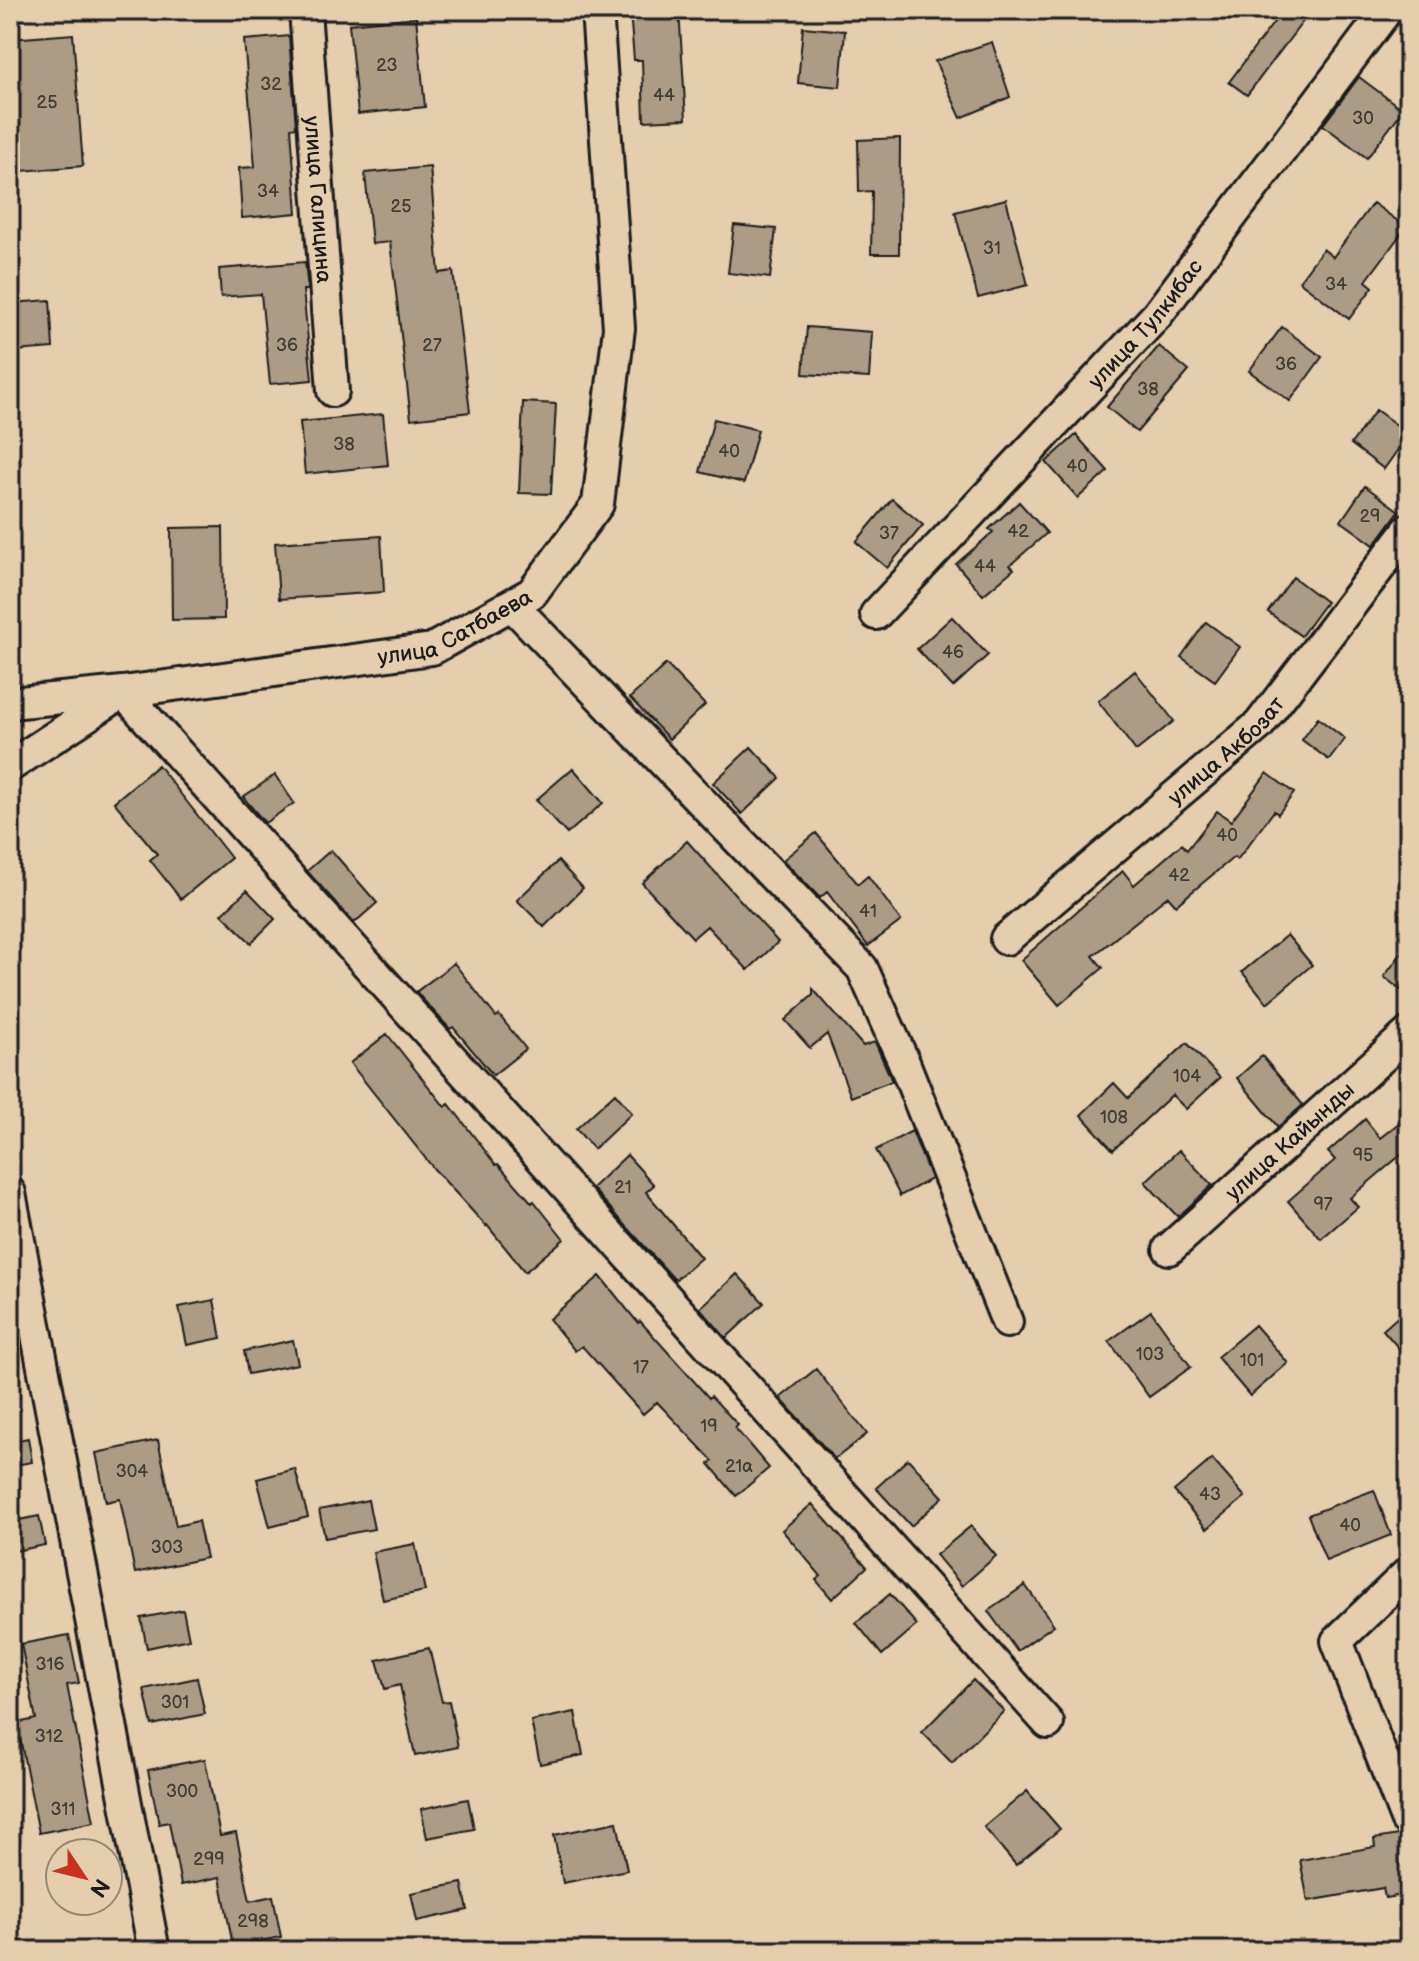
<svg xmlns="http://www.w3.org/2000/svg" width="1419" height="1961" font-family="'Balsamiq Sans',sans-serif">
<rect width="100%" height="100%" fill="#e4ceae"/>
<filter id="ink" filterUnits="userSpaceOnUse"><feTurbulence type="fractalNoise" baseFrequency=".0125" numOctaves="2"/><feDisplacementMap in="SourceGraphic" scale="16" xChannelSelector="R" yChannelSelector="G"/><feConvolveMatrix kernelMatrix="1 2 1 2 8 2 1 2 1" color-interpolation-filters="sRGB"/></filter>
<g filter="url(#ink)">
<path fill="#ac9c86" stroke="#1c1c1c" stroke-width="2" d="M 647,10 L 679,10 L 686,119 L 644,121 L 642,60 L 634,60 L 630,12 Z
M 1283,10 L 1290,10 L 1304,20 L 1247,95 L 1229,82 Z
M 416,17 L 425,107 L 358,114 L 349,24 Z
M 803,27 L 845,31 L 840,87 L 798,83 Z
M 73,34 L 83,166 L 21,171 L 11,39 Z
M 289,36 L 296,127 L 291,128 L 297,213 L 242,218 L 239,168 L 255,167 L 244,40 Z
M 992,42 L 1010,97 L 961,118 L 935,61 Z
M 1359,77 L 1403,110 L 1367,158 L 1323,125 Z
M 900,138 L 899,254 L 871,254 L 872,191 L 859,192 L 858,140 Z
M 430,167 L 439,273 L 453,271 L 470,412 L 411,419 L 390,242 L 372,244 L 365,173 Z
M 1006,199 L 1028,285 L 978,298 L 955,212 Z
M 1373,203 L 1406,227 L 1366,281 L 1373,287 L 1349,319 L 1299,281 L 1323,249 L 1333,257 Z
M 734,225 L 776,229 L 770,278 L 728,273 Z
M 305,262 L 308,290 L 303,290 L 312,380 L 270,384 L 261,294 L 221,297 L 219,269 Z
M 50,300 L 53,348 L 15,351 L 12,303 Z
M 807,327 L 872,332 L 869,378 L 803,374 Z
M 1282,327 L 1322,357 L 1290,401 L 1249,371 Z
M 1159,346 L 1189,371 L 1137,432 L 1107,407 Z
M 523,402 L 556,404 L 551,494 L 519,493 Z
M 1376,410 L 1409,434 L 1384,469 L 1351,444 Z
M 383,414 L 388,465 L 305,474 L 300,422 Z
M 714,419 L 758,430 L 744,483 L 700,472 Z
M 1076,435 L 1108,471 L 1078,498 L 1046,462 Z
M 1365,486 L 1399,511 L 1374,545 L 1341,521 Z
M 892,499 L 923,525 L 887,568 L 856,542 Z
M 1019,502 L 1047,533 L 1010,565 L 1014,569 L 983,595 L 956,564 L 993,532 L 989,529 Z
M 223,527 L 224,619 L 172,620 L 171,528 Z
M 381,536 L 384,592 L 279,599 L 275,543 Z
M 1293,577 L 1326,602 L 1301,636 L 1268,612 Z
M 952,617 L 988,655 L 953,687 L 917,649 Z
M 1206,622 L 1240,647 L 1215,681 L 1181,657 Z
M 666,664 L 705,705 L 669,739 L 630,698 Z
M 1135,671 L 1174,721 L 1136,751 L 1098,701 Z
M 1318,718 L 1345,739 L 1329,760 L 1302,740 Z
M 751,747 L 780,778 L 742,814 L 713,783 Z
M 158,765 L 231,858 L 181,899 L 150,860 L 157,854 L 114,802 Z
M 573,768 L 603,803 L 567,834 L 536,800 Z
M 1267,773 L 1294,793 L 1278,814 L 1274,811 L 1237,860 L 1234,857 L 1176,905 L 1168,896 L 1093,956 L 1103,968 L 1059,1005 L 1021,960 L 1123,871 L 1134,885 L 1182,844 L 1187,850 L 1217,811 L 1231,821 Z
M 275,775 L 294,803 L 265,823 L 243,797 Z
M 816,833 L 858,884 L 868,876 L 901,921 L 868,946 L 827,892 L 820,898 L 783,860 Z
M 687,841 L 778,942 L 748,970 L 707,926 L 693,938 L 642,883 Z
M 331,850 L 377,903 L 354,923 L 307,871 Z
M 558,861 L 583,888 L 544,927 L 517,900 Z
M 247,890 L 275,919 L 251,943 L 222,914 Z
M 1287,935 L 1312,965 L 1267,1003 L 1242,972 Z
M 1409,943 L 1409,996 L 1384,977 Z
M 454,963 L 496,1017 L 499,1015 L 526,1049 L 493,1075 L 453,1027 L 450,1029 L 416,992 Z
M 813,989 L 863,1046 L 875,1042 L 892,1081 L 851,1097 L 827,1034 L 810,1048 L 785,1020 L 813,995 Z
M 387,1034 L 445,1107 L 449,1104 L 496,1165 L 498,1164 L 532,1203 L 534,1201 L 564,1239 L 525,1272 L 487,1225 L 486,1226 L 434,1169 L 350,1063 Z
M 1187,1043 L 1220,1078 L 1186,1109 L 1172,1095 L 1113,1150 L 1081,1115 L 1114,1083 L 1128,1098 Z
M 1262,1056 L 1303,1105 L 1278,1127 L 1237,1078 Z
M 615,1093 L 632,1113 L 594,1149 L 576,1129 Z
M 1409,1115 L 1409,1148 L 1350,1198 L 1358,1207 L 1321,1239 L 1288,1201 L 1335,1160 L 1328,1152 L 1365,1119 L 1380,1138 Z
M 912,1131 L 931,1179 L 900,1196 L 876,1150 Z
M 1179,1150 L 1212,1185 L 1178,1217 L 1145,1182 Z
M 627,1155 L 654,1185 L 646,1192 L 701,1258 L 675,1280 L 592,1188 Z
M 737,1274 L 764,1303 L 726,1338 L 700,1308 Z
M 600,1276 L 638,1323 L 640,1321 L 709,1398 L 711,1396 L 738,1425 L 735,1428 L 769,1468 L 736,1496 L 709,1464 L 713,1461 L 657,1402 L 643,1414 L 582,1346 L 575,1351 L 549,1319 Z
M 214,1300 L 221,1338 L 187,1345 L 179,1307 Z
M 1409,1307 L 1409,1360 L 1383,1330 Z
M 1151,1311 L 1191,1367 L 1149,1397 L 1109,1341 Z
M 1255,1325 L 1288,1363 L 1250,1396 L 1217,1357 Z
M 293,1340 L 298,1364 L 248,1374 L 244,1351 Z
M 816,1369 L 867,1434 L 835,1459 L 780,1398 Z
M 28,1438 L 32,1462 L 10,1466 L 10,1442 Z
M 158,1440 L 176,1526 L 198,1521 L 206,1558 L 135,1573 L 120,1499 L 106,1502 L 96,1453 Z
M 908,1459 L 943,1497 L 911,1526 L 876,1488 Z
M 1212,1459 L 1245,1497 L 1207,1529 L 1174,1491 Z
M 295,1469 L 308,1517 L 270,1527 L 257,1479 Z
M 1374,1490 L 1391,1535 L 1326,1561 L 1308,1515 Z
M 368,1500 L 374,1529 L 325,1538 L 319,1510 Z
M 812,1504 L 867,1567 L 832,1599 L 816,1580 L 821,1576 L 782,1530 Z
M 39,1516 L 45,1545 L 10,1552 L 10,1522 Z
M 971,1526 L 996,1556 L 962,1586 L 936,1555 Z
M 415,1544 L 425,1591 L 383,1600 L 373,1552 Z
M 1025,1585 L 1054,1625 L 1017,1651 L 988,1611 Z
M 890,1594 L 917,1625 L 882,1655 L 856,1623 Z
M 183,1610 L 189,1639 L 147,1648 L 141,1618 Z
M 69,1635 L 79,1683 L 67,1685 L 94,1822 L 39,1833 L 17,1723 L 36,1719 L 21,1644 Z
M 429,1648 L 442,1702 L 449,1701 L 458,1747 L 415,1756 L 400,1685 L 385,1689 L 377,1660 Z
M 197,1678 L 205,1714 L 152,1725 L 144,1689 Z
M 973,1680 L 1004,1711 L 952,1763 L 922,1732 Z
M 575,1712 L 583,1755 L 540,1764 L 531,1721 Z
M 205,1759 L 220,1836 L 236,1833 L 250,1901 L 273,1896 L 281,1937 L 233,1946 L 220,1877 L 181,1885 L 169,1822 L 159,1824 L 148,1770 Z
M 1027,1791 L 1060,1829 L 1016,1865 L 984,1827 Z
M 468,1799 L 474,1829 L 427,1838 L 421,1809 Z
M 617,1822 L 627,1870 L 563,1883 L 554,1835 Z
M 1398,1835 L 1409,1836 L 1409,1894 L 1385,1898 L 1383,1888 L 1308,1901 L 1300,1860 L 1375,1847 L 1374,1839 Z
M 462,1883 L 468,1910 L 417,1921 L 411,1893 Z"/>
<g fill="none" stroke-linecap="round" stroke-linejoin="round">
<g stroke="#1c1c1c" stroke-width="36">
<g id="minor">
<path id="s1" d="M 305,10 L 333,391"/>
<path d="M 512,605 L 862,968 L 903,1060 L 1007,1322"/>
<path id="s2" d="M 876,614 L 1157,315 L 1387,10"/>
<path id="s3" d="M 10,703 L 123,692 L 432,649 L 532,593 L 598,504 L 619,328 L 597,10"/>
<path d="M 10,766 L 123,692 L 1048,1723"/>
<path id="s4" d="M 1006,939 L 1259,725 L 1409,529"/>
<path d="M 10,1193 L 154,1951"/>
<path id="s5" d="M 1169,1249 L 1409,1033"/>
<path d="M 1409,1572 L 1337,1641 L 1406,1819 L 1409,1818"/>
</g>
</g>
<use href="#minor" stroke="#e4ceae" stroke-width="30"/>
</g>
</g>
<g text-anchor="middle" stroke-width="6" stroke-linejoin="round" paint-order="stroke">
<g font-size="18" fill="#403c36">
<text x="387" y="71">23</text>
<text x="271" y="90">32</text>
<text x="664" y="101">44</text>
<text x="47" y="108">25</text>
<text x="1363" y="124">30</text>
<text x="268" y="197">34</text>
<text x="401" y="212">25</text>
<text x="992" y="254">31</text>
<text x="1336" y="290">34</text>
<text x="287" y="351">36</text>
<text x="432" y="351">27</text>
<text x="1286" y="370">36</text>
<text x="1148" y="395">38</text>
<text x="344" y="450">38</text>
<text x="729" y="457">40</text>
<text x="1077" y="472">40</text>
<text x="1370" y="522">29</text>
<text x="1018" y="537">42</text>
<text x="889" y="539">37</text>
<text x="985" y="572">44</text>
<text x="953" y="658">46</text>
<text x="1227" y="841">40</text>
<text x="1179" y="881">42</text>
<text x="868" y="917">41</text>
<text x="1187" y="1082">104</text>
<text x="1114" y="1123">108</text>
<text x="1363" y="1161">95</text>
<text x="623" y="1193">21</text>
<text x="1323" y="1210">97</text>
<text x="1150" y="1360">103</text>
<text x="1252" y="1366">101</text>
<text x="641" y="1373">17</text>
<text x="709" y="1432">19</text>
<text x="739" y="1472">21а</text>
<text x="132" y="1477">304</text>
<text x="1210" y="1500">43</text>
<text x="1350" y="1531">40</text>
<text x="167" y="1553">303</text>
<text x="50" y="1670">316</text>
<text x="175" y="1708">301</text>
<text x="49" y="1742">312</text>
<text x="182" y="1797">300</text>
<text x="63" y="1815">311</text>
<text x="209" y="1865">299</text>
<text x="253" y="1927">298</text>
</g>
<g font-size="22" fill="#1c1c1c" stroke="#e4ceae">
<text dy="8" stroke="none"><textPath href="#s1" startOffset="190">улица Галицина</textPath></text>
<text dy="8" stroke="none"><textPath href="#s2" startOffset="396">улица Тулкибас</textPath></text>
<text dy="8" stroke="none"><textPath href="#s3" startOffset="454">улица Сатбаева</textPath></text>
<text dy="8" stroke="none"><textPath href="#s4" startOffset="290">улица Акбозат</textPath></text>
<text dy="8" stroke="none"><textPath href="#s5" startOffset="162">улица Кайынды</textPath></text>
</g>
</g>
<rect width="1419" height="1961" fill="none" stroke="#e4ceae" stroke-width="40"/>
<rect x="20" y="20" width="1379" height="1921" fill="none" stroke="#1c1c1c" stroke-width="3" filter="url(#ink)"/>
<g transform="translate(84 1877) rotate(125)"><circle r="38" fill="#e4ceae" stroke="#948774" stroke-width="2"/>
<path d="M0-6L14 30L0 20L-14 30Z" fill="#c8321e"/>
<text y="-12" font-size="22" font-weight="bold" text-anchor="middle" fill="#1c1c1c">N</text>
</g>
</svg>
